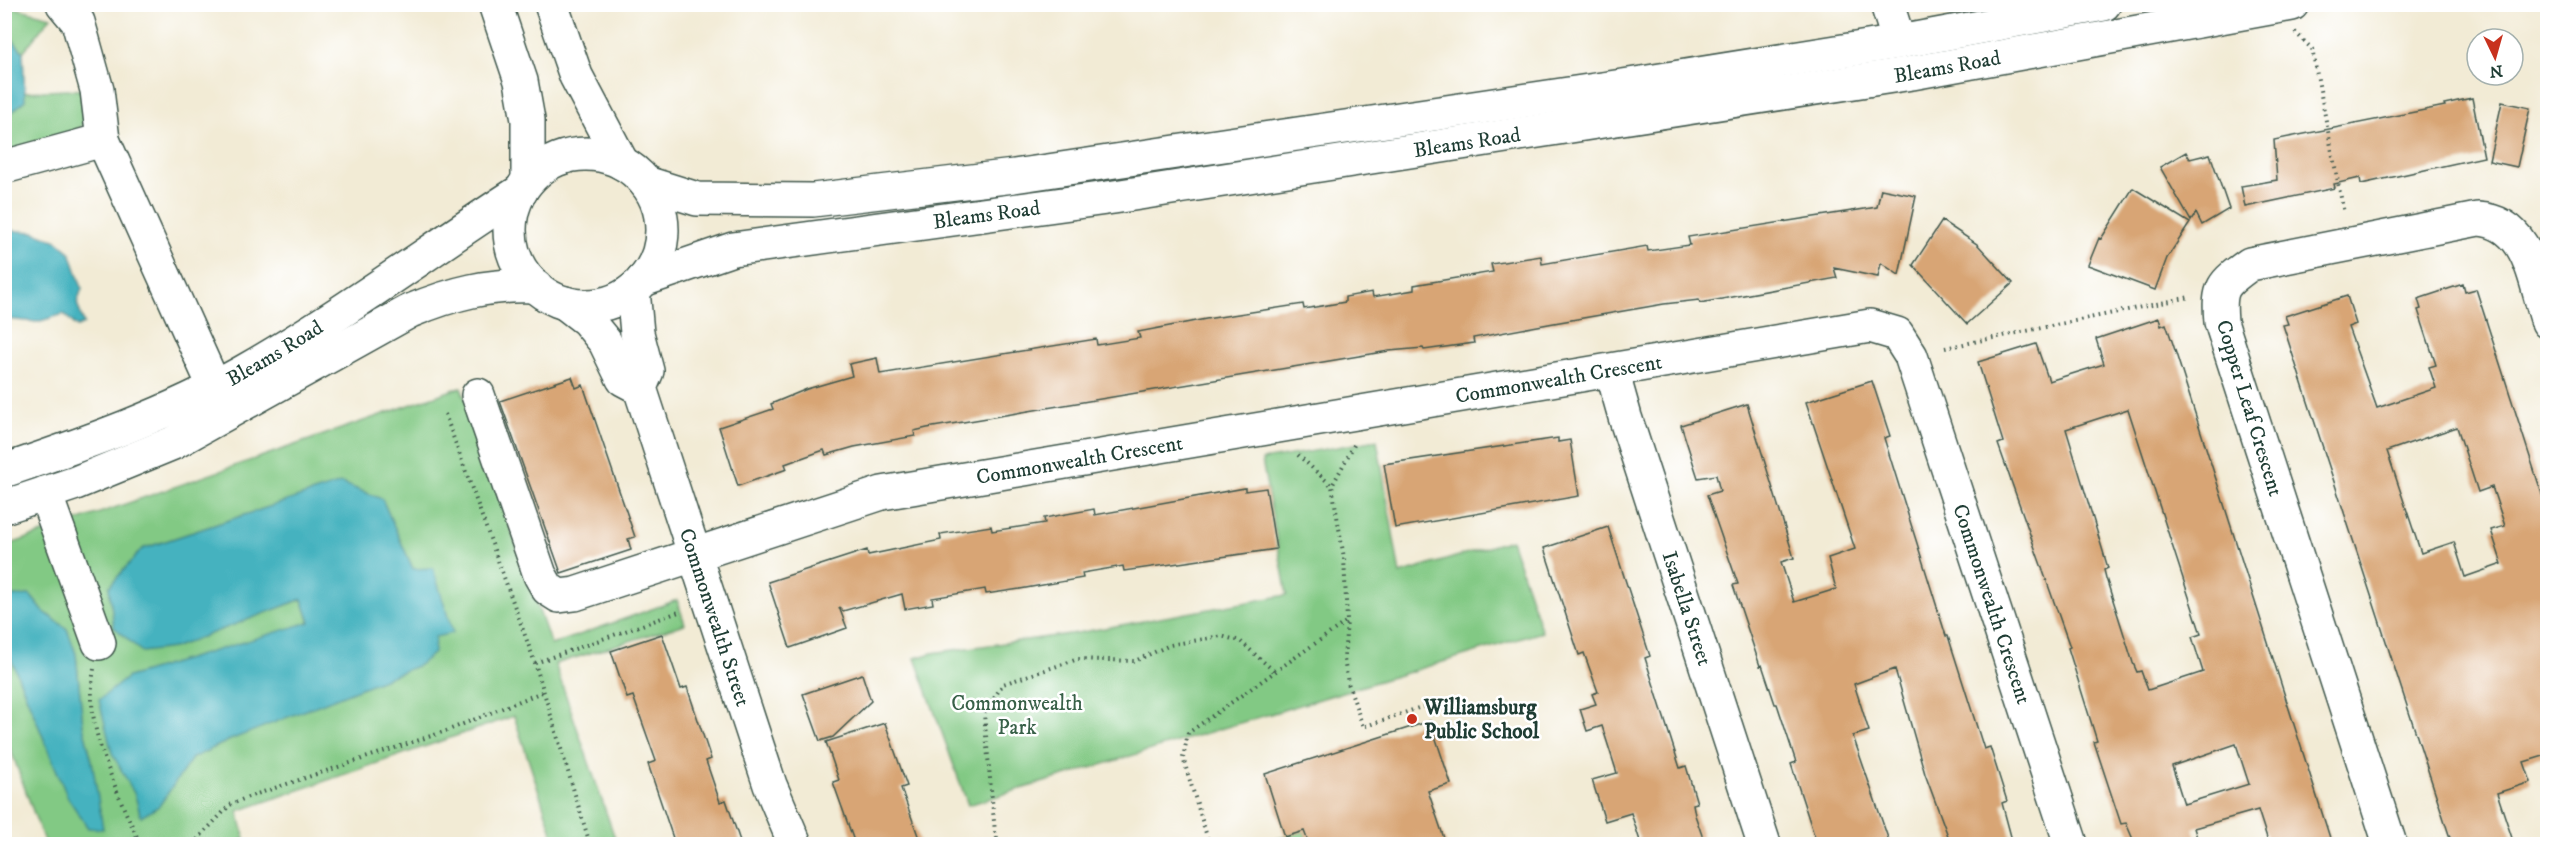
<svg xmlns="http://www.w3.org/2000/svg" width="2552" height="849" font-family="'IM FELL DW Pica',serif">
<rect width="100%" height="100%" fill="#fff"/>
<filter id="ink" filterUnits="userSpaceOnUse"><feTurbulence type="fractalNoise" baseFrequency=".0167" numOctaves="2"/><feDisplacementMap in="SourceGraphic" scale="12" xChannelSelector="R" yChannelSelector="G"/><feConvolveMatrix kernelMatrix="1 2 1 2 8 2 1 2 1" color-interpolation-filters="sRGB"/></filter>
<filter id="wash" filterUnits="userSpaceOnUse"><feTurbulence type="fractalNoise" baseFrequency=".008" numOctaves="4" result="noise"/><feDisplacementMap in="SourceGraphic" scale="24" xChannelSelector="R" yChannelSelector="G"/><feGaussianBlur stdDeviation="1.35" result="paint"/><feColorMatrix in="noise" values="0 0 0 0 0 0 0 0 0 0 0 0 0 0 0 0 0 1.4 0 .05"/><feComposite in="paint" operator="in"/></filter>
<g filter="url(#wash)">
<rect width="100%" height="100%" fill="#f2ebd5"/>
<path fill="#82c984" stroke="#50835c" stroke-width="1.5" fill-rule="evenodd" d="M 4,5 L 51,17 L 23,52 L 5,30 Z
M 90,89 C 89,98 90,113 86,121 C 76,138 24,148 5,154 L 4,115 L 12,112 L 25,100 L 24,92 Z
M 461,387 L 551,645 L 677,600 L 685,624 L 555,664 L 617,844 L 556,844 L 514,716 L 238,811 L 245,839 L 232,844 L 45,844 L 5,734 L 5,644 L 68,798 L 92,761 L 83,726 L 76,654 L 67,629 L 43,611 L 30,595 L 5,597 L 5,546 ZM 341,483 L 382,499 L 413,569 L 230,740 L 192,758 L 159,806 L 141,816 L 135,795 L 128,677 L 310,623 L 302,599 L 173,648 L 114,627 L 109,587 L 142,549 Z
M 1377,440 L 1400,574 L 1511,540 L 1542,632 L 968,805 L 915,658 L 932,653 L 1077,633 L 1287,595 L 1262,460 Z
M 1304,831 L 1309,844 L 1262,844 Z"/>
<path fill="#44b2bf" stroke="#32787a" stroke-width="1.5" d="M 4,30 L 23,52 L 25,100 L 12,112 L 5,115 Z
M 5,230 L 34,232 L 57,241 L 70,252 L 82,288 L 77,303 L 84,324 L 77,327 L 64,314 L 37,322 L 5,319 Z
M 341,483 L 382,499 L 413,569 L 433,568 L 453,633 L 435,637 L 434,653 L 419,665 L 230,740 L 192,758 L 159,806 L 141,817 L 135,795 L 112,753 L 99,700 L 128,677 L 310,622 L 302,599 L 173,648 L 142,652 L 114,627 L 109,587 L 142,549 Z
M 30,595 L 43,611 L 67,629 L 76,654 L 83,726 L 92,761 L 103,829 L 88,828 L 68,798 L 5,644 L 5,597 Z"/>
<g id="blocks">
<path fill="#d8a575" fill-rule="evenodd" d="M 2472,98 L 2484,157 L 2361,184 L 2360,178 L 2334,184 L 2335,188 L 2245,207 L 2241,186 L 2277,180 L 2274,140 L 2445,106 L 2444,104 Z
M 2502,102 L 2530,108 L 2517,167 L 2489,161 Z
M 2186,152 L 2190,159 L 2210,154 L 2229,209 L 2202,225 L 2196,213 L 2191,221 L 2160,167 Z
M 2133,188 L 2190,223 L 2167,258 L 2155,290 L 2088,265 L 2099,238 L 2101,239 Z
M 1881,189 L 1916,196 L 1899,275 L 1881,263 L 1878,277 L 1834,268 L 1837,278 L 1700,303 L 1699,300 L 1664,304 L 1554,323 L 1473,338 L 1474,343 L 1424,350 L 1423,348 L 1389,351 L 927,428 L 914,431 L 915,436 L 854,447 L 826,455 L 824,450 L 785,464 L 787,469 L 738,486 L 719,427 L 773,409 L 771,404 L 807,389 L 852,376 L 849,364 L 877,358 L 880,374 L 1096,339 L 1097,345 L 1140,338 L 1138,332 L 1206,319 L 1303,304 L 1304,309 L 1345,302 L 1345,297 L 1372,292 L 1373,297 L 1414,290 L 1414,285 L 1493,272 L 1491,264 L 1541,256 L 1542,264 L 1647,246 L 1648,251 L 1690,245 L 1688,237 L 1877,207 Z
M 1942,221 L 1977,244 L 2013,283 L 1967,324 L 1913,265 Z
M 2463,284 L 2465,292 L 2476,289 L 2547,510 L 2547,755 L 2524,762 L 2531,782 L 2497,793 L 2514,844 L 2452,844 L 2283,325 L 2288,324 L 2285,316 L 2347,296 L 2356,324 L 2348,327 L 2377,408 L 2436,388 L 2429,367 L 2436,365 L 2418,310 L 2421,309 L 2418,299 ZM 2457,427 L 2478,492 L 2492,487 L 2505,526 L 2491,530 L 2502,564 L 2465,577 L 2454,542 L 2421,553 L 2387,451 Z
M 2159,318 L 2161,326 L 2166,324 L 2173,344 L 2331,841 L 2320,844 L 2269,844 L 2258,810 L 2194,828 L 2199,844 L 2135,844 L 2126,823 L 2121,824 L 2094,742 L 2097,741 L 2068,648 L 2070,647 L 1998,444 L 2003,442 L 1978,362 L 2036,344 L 2049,381 L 2104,364 L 2096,339 ZM 2128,409 L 2201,634 L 2192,637 L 2203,672 L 2148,690 L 2141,671 L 2137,672 L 2133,663 L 2106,578 L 2104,570 L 2108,568 L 2066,429 ZM 2236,744 L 2249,784 L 2184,804 L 2172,766 Z
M 572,377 L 576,388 L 583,385 L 635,537 L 628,539 L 631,550 L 561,573 L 500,401 Z
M 1872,381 L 1890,436 L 1884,438 L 1946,636 L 1948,636 L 1984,749 L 1990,747 L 2007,801 L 2002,803 L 2013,844 L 1951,844 L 1925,774 L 1895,669 L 1854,684 L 1869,731 L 1853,736 L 1890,844 L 1817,844 L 1791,764 L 1796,762 L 1777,704 L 1775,704 L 1762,665 L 1760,666 L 1733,585 L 1738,584 L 1707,495 L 1720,491 L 1716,475 L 1698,478 L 1681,425 L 1747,404 L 1794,558 L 1781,562 L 1794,602 L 1836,589 L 1828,558 L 1855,549 L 1806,402 Z
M 1558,438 L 1558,442 L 1570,440 L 1579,496 L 1395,528 L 1384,464 Z
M 1245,488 L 1245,491 L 1266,488 L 1276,549 L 1124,571 L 1123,566 L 1082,573 L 1083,578 L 1020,589 L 986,594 L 985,589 L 932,598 L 933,604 L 905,609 L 902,594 L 843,611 L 839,607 L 847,628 L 790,648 L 768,582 L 867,550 L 868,555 L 941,540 L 940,534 L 991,526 L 992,531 L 1045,523 L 1044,518 L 1094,509 L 1095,515 Z
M 1608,527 L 1650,656 L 1645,658 L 1680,768 L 1686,766 L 1697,803 L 1693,804 L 1695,815 L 1705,844 L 1641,844 L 1631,813 L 1605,821 L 1592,780 L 1617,773 L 1602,726 L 1587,731 L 1580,709 L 1596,704 L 1592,694 L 1598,692 L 1584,653 L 1579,655 L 1544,548 Z
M 662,634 L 681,689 L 687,687 L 711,759 L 706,761 L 720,802 L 726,800 L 741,844 L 675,844 L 648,764 L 656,761 L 633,696 L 627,698 L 611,651 Z
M 862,674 L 871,701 L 833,737 L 820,741 L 803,694 Z
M 1430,721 L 1451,784 L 1428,791 L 1446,844 L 1309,844 L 1304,831 L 1285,837 L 1265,774 Z
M 885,723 L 907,786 L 901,788 L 921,844 L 855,844 L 833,782 L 839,780 L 826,742 Z"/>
</g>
</g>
<g filter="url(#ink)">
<use href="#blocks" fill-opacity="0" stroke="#3f574c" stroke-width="1.5"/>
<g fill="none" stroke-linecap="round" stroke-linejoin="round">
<g stroke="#3f574c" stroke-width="36">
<g id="minor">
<path d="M 63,4 L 78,22 L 97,90 L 103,140 L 214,386"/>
<path d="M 495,4 L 521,81 L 528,120 L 528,180"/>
<path d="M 551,4 L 576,76 L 622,163"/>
<path d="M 1887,4 L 1899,42"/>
<path d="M 4,167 L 103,140"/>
<path id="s1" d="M 633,290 L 637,333 L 647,371 L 640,388 L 770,785 L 795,844"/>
<path d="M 565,303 L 587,320 L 605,342 L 623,379 L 640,388"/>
<path id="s2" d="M 1612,371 L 1625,417 L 1764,844"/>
<path id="s3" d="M 478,395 L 540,575 L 548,589 L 559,596 L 575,594 L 882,493 L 1870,326 L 1897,334 L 1911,356 L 2071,844"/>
<path d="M 45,493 L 99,643"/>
<path d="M 2390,844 L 2221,322 C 2218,287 2222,284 2250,264 L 2478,219 C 2530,222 2534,281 2548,322"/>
</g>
</g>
<g stroke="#3f574c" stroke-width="36">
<g id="major">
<circle cx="586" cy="230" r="76"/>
<path d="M 646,183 L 697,199 L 813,200 L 1014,176 L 1629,85 L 1899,42 L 2104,4"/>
<path id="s4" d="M 643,280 L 733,249 L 1114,197 L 1912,73 L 2292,4"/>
<path id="s5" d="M 4,471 C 86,443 169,414 243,372 C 340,317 428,251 521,191"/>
<path d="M 4,507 L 73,484 L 173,443 L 410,311 C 454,293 488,284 536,286"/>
</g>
</g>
<path stroke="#3f574c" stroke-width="4" stroke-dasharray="1.5 4.5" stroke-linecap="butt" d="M 2295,32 L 2312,49 L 2344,213
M 1945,348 L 2190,297
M 445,414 L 535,663 L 590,844
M 1354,445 L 1332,486 L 1344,558 L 1347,621 L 1344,659 L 1348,683 L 1363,727 L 1436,702
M 1298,455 L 1332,486
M 535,663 L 682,611
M 94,669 C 85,720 105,760 123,806 C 128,819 136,831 139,844
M 193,844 L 230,805 L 248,797 L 446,731 L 542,692
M 999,844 L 995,832 L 984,714 L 1003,684 L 1078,659 L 1135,661 L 1170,645 L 1221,636 L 1240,641 L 1275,672
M 1202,844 L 1209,843 L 1183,758 L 1188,733 L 1347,621"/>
<use href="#minor" stroke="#fff" stroke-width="33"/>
<use href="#major" stroke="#fff" stroke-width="33"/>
</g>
</g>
<circle fill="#c8321e" stroke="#fff" stroke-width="2" cx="1412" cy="719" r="6"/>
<g text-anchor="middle" stroke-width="5" stroke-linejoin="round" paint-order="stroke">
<g font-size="21" fill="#1f3d34" stroke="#fff">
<text dy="7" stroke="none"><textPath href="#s4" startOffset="1323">Bleams Road</textPath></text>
<text dy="7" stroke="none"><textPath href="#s4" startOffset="837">Bleams Road</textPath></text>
<text dy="7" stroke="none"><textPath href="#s4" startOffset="351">Bleams Road</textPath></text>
<text dy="7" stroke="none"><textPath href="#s5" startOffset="296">Bleams Road</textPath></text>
<text dy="7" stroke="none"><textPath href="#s3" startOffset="1245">Commonwealth Crescent</textPath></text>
<text transform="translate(2250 408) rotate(73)" y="7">Copper Leaf Crescent</text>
<text dy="7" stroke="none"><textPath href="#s3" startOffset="759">Commonwealth Crescent</textPath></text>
<text dy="7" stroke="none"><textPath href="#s3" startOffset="1876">Commonwealth Crescent</textPath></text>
<text dy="7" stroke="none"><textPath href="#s2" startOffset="249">Isabella Street</textPath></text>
<text dy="7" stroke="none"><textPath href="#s1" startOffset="342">Commonwealth Street</textPath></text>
</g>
<g font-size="21" fill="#386048" stroke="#fff">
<text x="1017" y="710">Commonwealth<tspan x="1017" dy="24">Park</tspan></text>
</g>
<g font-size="21" font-weight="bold" fill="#1f3d34" stroke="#fff" text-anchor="start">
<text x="1424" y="714">Williamsburg<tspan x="1424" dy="24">Public School</tspan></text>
</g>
</g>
<rect width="2552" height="849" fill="none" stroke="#fff" stroke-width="24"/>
<g transform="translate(2495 57) rotate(175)"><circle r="28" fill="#ffffff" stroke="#a5b1ae" stroke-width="1.5"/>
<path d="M0-4.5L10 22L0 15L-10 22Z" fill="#c8321e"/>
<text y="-9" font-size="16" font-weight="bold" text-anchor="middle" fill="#1f3d34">N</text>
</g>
</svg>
